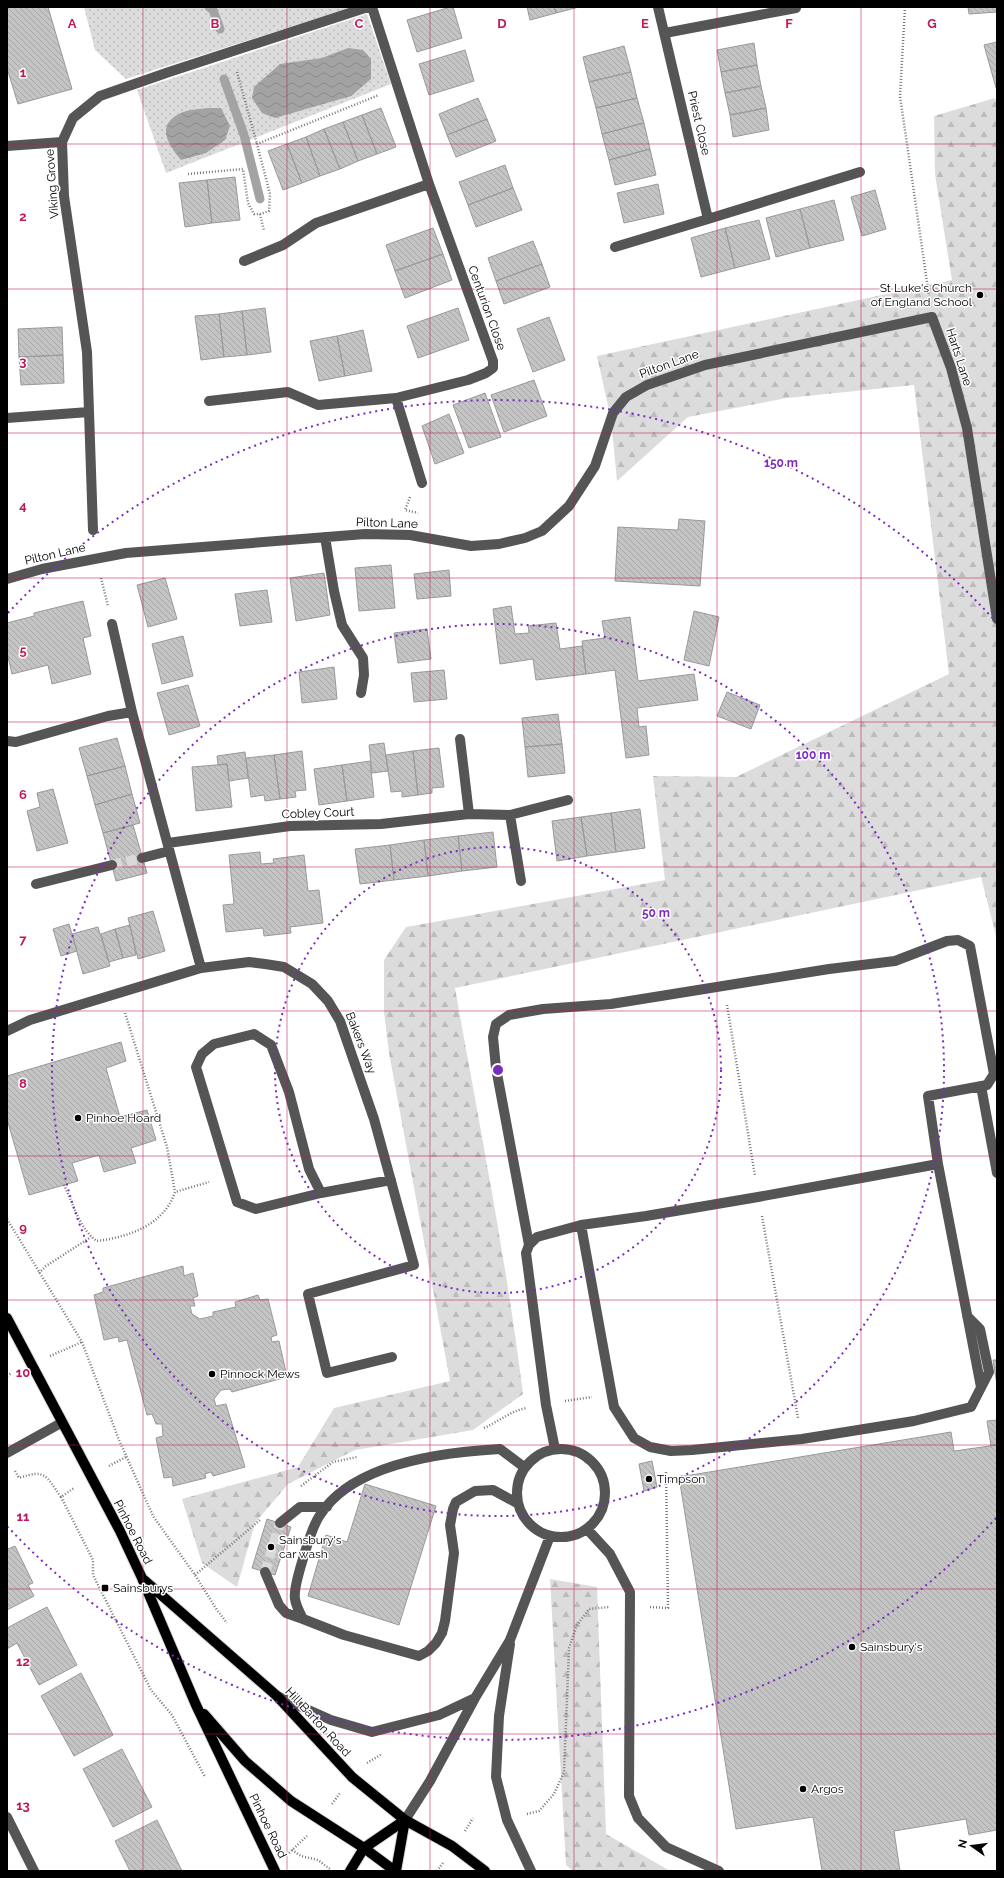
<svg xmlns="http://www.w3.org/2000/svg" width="1004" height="1878" font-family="Raleway,sans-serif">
<defs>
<pattern id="grass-dots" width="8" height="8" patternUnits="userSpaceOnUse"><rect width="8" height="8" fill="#dcdcdc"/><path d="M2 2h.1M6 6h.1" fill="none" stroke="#bbb" stroke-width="1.8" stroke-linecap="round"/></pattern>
<pattern id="forest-firs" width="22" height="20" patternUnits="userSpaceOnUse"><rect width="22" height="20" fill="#dcdcdc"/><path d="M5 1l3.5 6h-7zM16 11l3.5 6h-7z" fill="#bbb"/></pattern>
<pattern id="water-waves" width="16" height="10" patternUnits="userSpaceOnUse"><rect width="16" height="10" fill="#a3a3a3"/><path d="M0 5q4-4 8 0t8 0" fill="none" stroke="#8b8b8b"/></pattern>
<pattern id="building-back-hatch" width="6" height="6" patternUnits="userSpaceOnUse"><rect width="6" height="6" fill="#c4c4c4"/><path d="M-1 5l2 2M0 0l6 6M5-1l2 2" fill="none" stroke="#a7a7a7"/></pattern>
</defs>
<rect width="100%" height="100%" fill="#fff"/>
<path fill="url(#grass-dots)" d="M 84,7 L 353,7 L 126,79 L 95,50 Z
M 367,14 L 391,84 L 166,173 L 137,90 Z"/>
<path fill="url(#forest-firs)" d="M 995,98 L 997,109 L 997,940 L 981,877 L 455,988 C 479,1123 506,1258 523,1394 L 473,1430 L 355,1450 L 288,1484 L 255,1523 L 237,1587 L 202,1563 L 182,1499 L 298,1467 L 334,1408 L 450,1381 L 389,1053 L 384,1012 L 384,960 L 406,927 L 665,880 L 653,776 L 736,777 L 949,674 L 914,385 L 787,398 L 688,417 L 617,481 L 611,419 L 597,356 L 952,280 L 935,174 L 934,116 Z
M 550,1579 L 597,1587 L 606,1834 L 670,1871 L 573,1871 L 566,1865 Z"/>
<path fill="url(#water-waves)" d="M 348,48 L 363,50 L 371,59 L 371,79 L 351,96 L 275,118 L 262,113 L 252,98 L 254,87 L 280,64 L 322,58 Z
M 209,108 L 221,108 L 230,126 L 225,140 L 206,153 L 181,160 C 168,144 155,125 181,113 C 189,109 200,109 209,108 Z"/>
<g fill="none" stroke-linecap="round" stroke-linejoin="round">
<path stroke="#a3a3a3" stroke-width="9" d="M 209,7 L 213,10 L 220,29
M 224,79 L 244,135 L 260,199"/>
</g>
<path fill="url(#building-back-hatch)" stroke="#999" d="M 7,7 L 48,7 L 72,89 L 18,104 L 7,68 Z
M 450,7 L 453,7 L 462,38 L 417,52 L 407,20 Z
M 527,7 L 554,7 L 556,13 L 530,20 Z
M 554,7 L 579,7 L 556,13 Z
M 968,7 L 997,7 L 997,12 L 969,14 Z
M 997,42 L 997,88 L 996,88 L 984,45 Z
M 754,43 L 757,65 L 721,72 L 717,50 Z
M 624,46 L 631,72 L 589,82 L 583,57 Z
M 465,50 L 474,81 L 429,95 L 419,64 Z
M 757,65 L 761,86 L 725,93 L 721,72 Z
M 631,72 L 637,98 L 596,108 L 589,82 Z
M 761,86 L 766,108 L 730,115 L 725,93 Z
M 478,98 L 487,119 L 447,135 L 439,114 Z
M 637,98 L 644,123 L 602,134 L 596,108 Z
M 381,108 L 396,147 L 377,154 L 362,115 Z
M 766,108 L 769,130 L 733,137 L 730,115 Z
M 362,115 L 377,154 L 358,161 L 343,122 Z
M 487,119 L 496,141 L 456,157 L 447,135 Z
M 343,122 L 358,161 L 340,169 L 324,129 Z
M 644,123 L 650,149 L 609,160 L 602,134 Z
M 324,129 L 340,169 L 320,176 L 306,137 Z
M 306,137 L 320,176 L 302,183 L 287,144 Z
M 287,144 L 302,183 L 283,190 L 268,151 Z
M 650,149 L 656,175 L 615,185 L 609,160 Z
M 505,165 L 513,188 L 468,205 L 459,182 Z
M 235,177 L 240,220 L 212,223 L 207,180 Z
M 207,180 L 212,223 L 185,227 L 179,183 Z
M 658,184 L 664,214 L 624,223 L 617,193 Z
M 513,188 L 522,210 L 476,227 L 468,205 Z
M 875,190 L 886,229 L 862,236 L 851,197 Z
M 834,200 L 844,240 L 810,248 L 800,209 Z
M 800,209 L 810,248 L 776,257 L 766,218 Z
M 759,220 L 770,259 L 735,268 L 725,228 Z
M 433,228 L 443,254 L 395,271 L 386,245 Z
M 725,228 L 735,268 L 701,277 L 691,238 Z
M 533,241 L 542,264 L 496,281 L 488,258 Z
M 443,254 L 452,280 L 405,298 L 395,271 Z
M 542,264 L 550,287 L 504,304 L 496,281 Z
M 265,308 L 271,352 L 247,355 L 242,311 Z
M 458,308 L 469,340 L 418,358 L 407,326 Z
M 242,311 L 247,355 L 224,357 L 219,314 Z
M 219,314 L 224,357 L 201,360 L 195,316 Z
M 549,317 L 565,360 L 533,372 L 517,329 Z
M 62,327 L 63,355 L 19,357 L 18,329 Z
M 363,330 L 372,371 L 345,376 L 337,336 Z
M 337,336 L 345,376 L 319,381 L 310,341 Z
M 63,355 L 64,383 L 21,385 L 19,357 Z
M 534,380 L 547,416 L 504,432 L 491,395 Z
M 485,393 L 501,437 L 469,448 L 453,405 Z
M 449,414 L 464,453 L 435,464 L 422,426 Z
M 679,519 L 705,521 L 700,586 L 615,581 L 618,527 L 678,530 Z
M 391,565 L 395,608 L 359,611 L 355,568 Z
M 449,570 L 451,596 L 417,599 L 414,574 Z
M 324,573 L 330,615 L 296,621 L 290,578 Z
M 165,578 L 177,619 L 148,627 L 137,585 Z
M 267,590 L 272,622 L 240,626 L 235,594 Z
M 83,601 L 91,636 L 83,638 L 91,674 L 52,684 L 48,665 L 12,674 L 7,653 L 7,623 L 34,616 L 34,613 Z
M 511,606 L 515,634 L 529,633 L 528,626 L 556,623 L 560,649 L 582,646 L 586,674 L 536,680 L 533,659 L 500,664 L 493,609 Z
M 694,611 L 719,617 L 709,666 L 684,660 Z
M 630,617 L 638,681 L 694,674 L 698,700 L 637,708 L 639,727 L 646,726 L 649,755 L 626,758 L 615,670 L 586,674 L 582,641 L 605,638 L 602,621 Z
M 427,629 L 431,659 L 398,663 L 394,633 Z
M 183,636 L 193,676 L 162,684 L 152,644 Z
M 334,667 L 337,699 L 302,703 L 299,672 Z
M 444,670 L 447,699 L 414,702 L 411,673 Z
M 188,685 L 200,726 L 169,735 L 157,693 Z
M 727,692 L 760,705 L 751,729 L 717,716 Z
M 558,714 L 562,744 L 525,747 L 522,718 Z
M 117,738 L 125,766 L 87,776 L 79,748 Z
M 384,743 L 388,771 L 372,773 L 369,745 Z
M 562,744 L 565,773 L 528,777 L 525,747 Z
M 439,748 L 444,787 L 432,788 L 432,793 L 418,795 L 413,751 Z
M 302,751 L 306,790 L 295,791 L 296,797 L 280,799 L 274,755 Z
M 413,751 L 418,795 L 402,797 L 402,791 L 391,792 L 386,755 Z
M 245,752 L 248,778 L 229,781 L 227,764 L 218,765 L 217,756 Z
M 274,755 L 280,799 L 265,801 L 264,795 L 251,797 L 246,758 Z
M 370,761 L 374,797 L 347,801 L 342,765 Z
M 227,764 L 232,807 L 196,811 L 192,767 Z
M 342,765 L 347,801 L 319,805 L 314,769 Z
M 125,766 L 132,794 L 95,805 L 87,776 Z
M 53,789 L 68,843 L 37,851 L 27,811 L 40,807 L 37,793 Z
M 132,794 L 140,823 L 103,833 L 95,805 Z
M 640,809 L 645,848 L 616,852 L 611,813 Z
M 611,813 L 616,852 L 587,856 L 581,817 Z
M 581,817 L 587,856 L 557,861 L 552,821 Z
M 133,825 L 147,873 L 116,881 L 103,833 Z
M 493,832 L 497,867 L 462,871 L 458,836 Z
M 458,836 L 462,871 L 428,876 L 424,840 Z
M 424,840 L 428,876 L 394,880 L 390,845 Z
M 390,845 L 394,880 L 360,884 L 355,849 Z
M 260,852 L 261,864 L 274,863 L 273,859 L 304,855 L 308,891 L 319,890 L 323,923 L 290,927 L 291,933 L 264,936 L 263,928 L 226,932 L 223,905 L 234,904 L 229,855 Z
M 153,911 L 165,951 L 138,959 L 128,918 Z
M 69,924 L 77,951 L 61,956 L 53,929 Z
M 130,925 L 136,955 L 123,958 L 115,929 Z
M 98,927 L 110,966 L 83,974 L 72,934 Z
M 115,929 L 123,958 L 109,962 L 101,934 Z
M 121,1042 L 126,1061 L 106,1068 L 120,1117 L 147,1110 L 156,1140 L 131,1148 L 136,1163 L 104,1172 L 99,1155 L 72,1163 L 78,1181 L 29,1195 L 7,1119 L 7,1076 Z
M 183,1266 L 184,1276 L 193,1273 L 198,1296 L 193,1298 L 195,1306 L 190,1306 L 192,1314 L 200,1319 L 213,1316 L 213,1312 L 236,1307 L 235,1302 L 258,1295 L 260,1300 L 268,1299 L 277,1335 L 271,1337 L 272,1342 L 279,1341 L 287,1377 L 232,1392 L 230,1389 L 221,1390 L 214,1399 L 216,1406 L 226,1404 L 245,1467 L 213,1476 L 211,1472 L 205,1474 L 206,1478 L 173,1486 L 172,1477 L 164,1478 L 156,1438 L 163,1436 L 162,1424 L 156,1424 L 152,1414 L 147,1415 L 127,1340 L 119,1342 L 118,1337 L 104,1340 L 94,1295 L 103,1292 L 103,1288 Z
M 993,1360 L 997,1360 L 997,1385 Z
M 997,1420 L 997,1445 L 991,1446 L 987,1421 Z
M 951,1432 L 954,1451 L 997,1445 L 997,1830 L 969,1835 L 966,1819 L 894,1831 L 900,1871 L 822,1871 L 813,1817 L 736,1829 L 679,1477 Z
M 652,1461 L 657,1487 L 644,1491 L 639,1464 Z
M 365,1484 L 436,1506 L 399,1625 L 308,1596 L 326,1535 L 347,1542 Z
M 267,1519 L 291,1527 L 275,1575 L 252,1568 Z
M 15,1546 L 33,1583 L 28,1585 L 34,1596 L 7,1610 L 7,1547 L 8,1549 Z
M 47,1607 L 77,1665 L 39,1685 L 17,1643 L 7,1649 L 7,1628 Z
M 81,1673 L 113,1735 L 74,1756 L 41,1696 Z
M 122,1749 L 152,1807 L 113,1827 L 83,1769 Z
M 157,1820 L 182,1871 L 130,1871 L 115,1841 Z"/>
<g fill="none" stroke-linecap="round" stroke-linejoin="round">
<path stroke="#d9d9d9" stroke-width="10" stroke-dasharray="10 5" stroke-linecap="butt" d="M 112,865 L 142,858
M 265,1572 L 280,1523"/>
<g stroke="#dbdbdb" stroke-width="12">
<path id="major" d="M 7,1318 L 120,1531 L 142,1578 L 196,1705 L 275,1871
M 144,1580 L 277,1696 L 352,1777 L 405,1820 L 452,1846 L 485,1871
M 204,1714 L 245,1761 L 291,1801 L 364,1848 L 395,1871
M 350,1871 L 364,1848 L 405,1820
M 396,1871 L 405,1820"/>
</g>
<path stroke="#777" stroke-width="2.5" stroke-dasharray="1 2" stroke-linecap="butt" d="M 905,7 L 900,96 L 929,296
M 237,72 L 257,144
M 188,174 L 243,169 L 248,203 L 254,214 L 260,214 L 269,211 L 270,194 L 257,144 L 379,95
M 260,214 L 264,231
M 410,497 L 405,510 L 418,513
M 101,578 L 108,606
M 727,1005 L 755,1176
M 125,1013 L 167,1147 L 175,1192
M 64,1185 C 73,1203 80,1230 97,1241 C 129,1237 164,1225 175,1192 L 209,1182
M 762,1216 L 798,1418
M 7,1219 L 82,1342 L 119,1440 L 153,1516 L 195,1575 L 217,1610 L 227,1623
M 39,1273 L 46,1266 L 91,1237
M 50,1356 L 82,1342
M 7,1376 L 12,1373
M 565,1401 L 592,1397
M 484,1428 C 498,1422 512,1410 527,1408
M 109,1466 L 126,1457
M 15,1471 L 19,1478 C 46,1469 45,1475 61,1497 L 74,1488
M 301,1486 L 333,1462 L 357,1457
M 61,1497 L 93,1560 L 93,1575 L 151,1690 L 172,1715 L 205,1777
M 195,1575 L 260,1520
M 650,1607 L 668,1608 L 666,1471
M 367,1763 L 382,1754
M 332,1804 L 340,1793
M 527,1814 L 539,1811 L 554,1794 L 564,1772 L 569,1648 L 577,1625 L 589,1609 L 609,1607
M 465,1831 L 473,1818
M 292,1850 L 301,1856 L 318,1860 L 330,1869
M 289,1853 L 307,1836
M 437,1871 L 443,1863"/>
<path stroke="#555" stroke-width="10" d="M 658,7 L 708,219 L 860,172
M 665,33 L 796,8
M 7,146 L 62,142
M 615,247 L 708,219
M 244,261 L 283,245 L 316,223 L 429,184
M 396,398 L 422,483
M 209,401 L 288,392 L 318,405 L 396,398 L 468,380 L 486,373 L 493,368 L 493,361 L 429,184 L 372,7
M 89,412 L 93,530
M 7,418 L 89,412 L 87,352 L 64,196 L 62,142 L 73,118 L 100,96 L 169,72 L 368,7
M 325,537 L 334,591 L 342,625 L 363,658 L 364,675 L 361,693
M 7,579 L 42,569 L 126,553 L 365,534 L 410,535 L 471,546 L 499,544 L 525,538 L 542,531 L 569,506 L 595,466 L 613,413 L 626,397 L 647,385 L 705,365 L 932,317 L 951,368 L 967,428 L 997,619
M 112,624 L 132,712
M 460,739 L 469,814
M 7,741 L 16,742 L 108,716 L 132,712 L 201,968
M 510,815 L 521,881
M 168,843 L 290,826 L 381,824 L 469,814 L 510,815 L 568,800
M 142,858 L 169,851
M 36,884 L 112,865
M 7,1031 L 30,1020 L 201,968 L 249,962 L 265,964 L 284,967 L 312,984 L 328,1001 L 340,1021 L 374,1119 L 414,1265 L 308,1294 L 327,1373 L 392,1357
M 981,1086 L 997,1173
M 321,1193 L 309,1169 L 289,1092 L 271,1045 L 254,1034 L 214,1044 L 202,1054 L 196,1067 L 237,1202 L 256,1209 L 321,1193 L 391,1180
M 581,1225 L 614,1407 L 634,1438 L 650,1447 L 671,1451 L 692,1450 L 802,1439 L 914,1421 L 971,1407 L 989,1372 L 980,1329 L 967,1316
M 529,1245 L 496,1068 L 493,1037 L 496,1024 L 509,1015 L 543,1009 L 611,1004 L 829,969 L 895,961 L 947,941 L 958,940 L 970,946 L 994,1074 L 987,1085 L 928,1096 L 938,1164 L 981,1387
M 555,1449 L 546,1405 L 526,1253 L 529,1245 L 537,1237 L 581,1225 L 646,1216 L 758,1197 L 938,1164
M517 1493a44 44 0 1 1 88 0a44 44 0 1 1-88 0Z
M 7,1453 L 61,1423
M 517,1503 L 493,1490 L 475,1491 L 456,1502 L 453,1509 L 450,1525 L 454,1553 L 445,1621 L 442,1633 L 436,1643 L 428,1651 L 419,1656 L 344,1635 L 303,1619 C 300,1613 296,1606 295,1599 C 293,1588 302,1563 305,1552 C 309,1540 313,1525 320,1515 C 353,1463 444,1452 500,1449 L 524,1467
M 280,1523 L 300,1507 L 327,1507
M 587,1529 L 610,1554 L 630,1592 L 629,1796 L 638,1818 L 666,1847 L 719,1871
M 265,1572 L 279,1605 L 286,1613 L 303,1619
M 510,1644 L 499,1716 L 496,1777 L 507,1820 L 531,1871
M 277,1696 L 331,1720 L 372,1732 L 439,1715 L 475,1698
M 7,1817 L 34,1871
M 405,1820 L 430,1781 L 475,1698 L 510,1640 L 550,1536"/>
<use href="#major" stroke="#000" stroke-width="10"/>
</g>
<path fill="none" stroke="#c2185b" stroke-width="1" stroke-opacity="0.55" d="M 143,7 L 143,1871M 287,7 L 287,1871M 430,7 L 430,1871M 574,7 L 574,1871M 717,7 L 717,1871M 861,7 L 861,1871M 7,144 L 997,144M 7,289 L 997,289M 7,433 L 997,433M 7,578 L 997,578M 7,722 L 997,722M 7,867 L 997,867M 7,1011 L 997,1011M 7,1156 L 997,1156M 7,1300 L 997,1300M 7,1445 L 997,1445M 7,1589 L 997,1589M 7,1734 L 997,1734"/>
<g fill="none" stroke="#7b2cbf" stroke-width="2" stroke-dasharray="2 4">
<circle cx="498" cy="1070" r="223"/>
<circle cx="498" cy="1070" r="446"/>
<path d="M996 1518A670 670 0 0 1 8 1527M8 613A670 670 0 0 1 996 622"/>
</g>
<g fill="#000" stroke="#fff" stroke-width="1.5">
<circle cx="980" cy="295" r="4"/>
<circle cx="78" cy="1118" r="4"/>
<circle cx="212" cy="1374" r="4"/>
<circle cx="649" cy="1479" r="4"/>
<circle cx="271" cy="1547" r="4"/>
<rect x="101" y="1584" width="8" height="8" rx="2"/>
<circle cx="852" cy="1647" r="4"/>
<circle cx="803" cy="1789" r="4"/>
</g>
<g text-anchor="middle" stroke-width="3" stroke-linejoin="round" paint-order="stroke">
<g font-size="12" fill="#000" stroke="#fff">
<text transform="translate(699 123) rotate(77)" y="4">Priest Close</text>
<text transform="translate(52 184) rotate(-94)" y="4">Viking Grove</text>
<text transform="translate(487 308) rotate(70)" y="4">Centurion Close</text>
<text transform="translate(959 357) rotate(72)" y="4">Harts Lane</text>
<text transform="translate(669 364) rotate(-20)" y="4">Pilton Lane</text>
<text transform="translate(387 523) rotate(2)" y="4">Pilton Lane</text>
<text transform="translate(55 554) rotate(-13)" y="4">Pilton Lane</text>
<text transform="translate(318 813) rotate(-2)" y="4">Cobley Court</text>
<text transform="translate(361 1043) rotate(69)" y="4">Bakers Way</text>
<text transform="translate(133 1532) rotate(63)" y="4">Pinhoe Road</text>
<text transform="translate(318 1722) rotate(47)" y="4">Hill Barton Road</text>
<text transform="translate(268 1826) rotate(64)" y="4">Pinhoe Road</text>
</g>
<g font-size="12" fill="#000" stroke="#fff" text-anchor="start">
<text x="972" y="292" text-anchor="end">St Luke's Church<tspan x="972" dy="14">of England School</tspan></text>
<text x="86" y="1122">Pinhoe Hoard</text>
<text x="220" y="1378">Pinnock Mews</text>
<text x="657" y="1483">Timpson</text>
<text x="279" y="1544">Sainsbury's<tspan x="279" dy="14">car wash</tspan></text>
<text x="113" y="1592">Sainsburys</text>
<text x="860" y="1651">Sainsbury's</text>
<text x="811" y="1793">Argos</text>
</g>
</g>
<g font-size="13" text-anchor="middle" font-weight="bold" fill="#c2185b" stroke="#fff" stroke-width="3" stroke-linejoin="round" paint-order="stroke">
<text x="72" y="28">A</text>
<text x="215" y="28">B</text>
<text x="359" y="28">C</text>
<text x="502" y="28">D</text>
<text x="645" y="28">E</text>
<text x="789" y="28">F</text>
<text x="932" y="28">G</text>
<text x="23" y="77">1</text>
<text x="23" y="221">2</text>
<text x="23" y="366">3</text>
<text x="23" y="510">4</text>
<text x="23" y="655">5</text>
<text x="23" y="799">6</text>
<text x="23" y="944">7</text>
<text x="23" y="1088">8</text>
<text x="23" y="1232">9</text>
<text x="23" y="1377">10</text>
<text x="23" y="1521">11</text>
<text x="23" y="1666">12</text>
<text x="23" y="1810">13</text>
</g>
<circle cx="498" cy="1070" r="6" fill="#7b2cbf" stroke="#fff" stroke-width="2"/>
<g font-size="12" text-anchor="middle" font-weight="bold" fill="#7b2cbf" stroke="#fff" stroke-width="3" stroke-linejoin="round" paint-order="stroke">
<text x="781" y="467">150 m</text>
<text x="813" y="759">100 m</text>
<text x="656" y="917">50 m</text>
</g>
<rect width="1004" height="1878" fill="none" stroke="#000000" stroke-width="16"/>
<g transform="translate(972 1846) rotate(284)" stroke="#ffffff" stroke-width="3" paint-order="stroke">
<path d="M0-3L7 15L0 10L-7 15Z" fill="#000000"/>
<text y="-6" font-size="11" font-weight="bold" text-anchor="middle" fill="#000000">N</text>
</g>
</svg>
